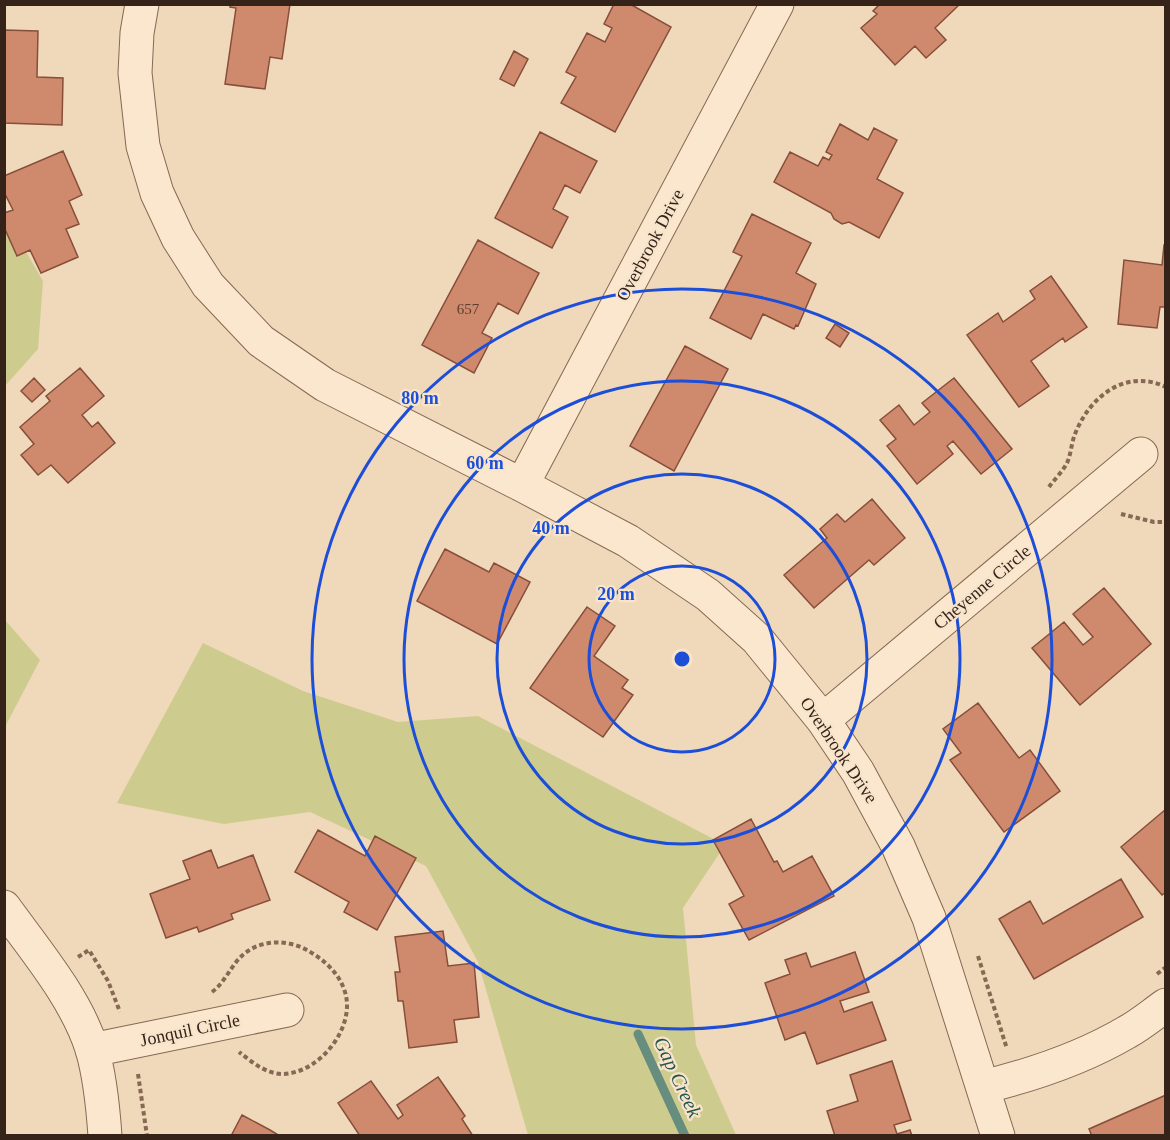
<svg xmlns="http://www.w3.org/2000/svg" width="1170" height="1140" font-family="'Times New Roman',serif">
<rect width="100%" height="100%" fill="#efd9ba"/>
<path fill="#cdcc8e" d="M 4,214 L 43,281 L 38,349 L 5,386 Z
M 5,620 L 40,660 L 5,727 Z
M 203,643 L 303,691 L 398,722 L 478,716 L 725,845 L 683,908 L 696,1045 L 736,1135 L 528,1135 L 478,962 L 426,866 L 310,812 L 224,824 L 117,803 Z"/>
<g fill="none" stroke-linecap="round" stroke-linejoin="round">
<path stroke="#678d7e" stroke-width="9" d="M 638,1034 L 685,1136"/>
</g>
<path fill="#cf8a6e" stroke="#874e39" stroke-width="1.5" d="M 230,4 L 290,4 L 282,59 L 270,57 L 265,89 L 225,84 L 236,8 L 230,7 Z
M 614,4 L 630,4 L 671,27 L 615,132 L 561,103 L 576,77 L 566,72 L 587,33 L 605,42 L 612,28 L 604,24 Z
M 880,4 L 960,4 L 935,28 L 946,40 L 926,58 L 915,46 L 895,65 L 861,28 L 877,14 L 873,11 Z
M 4,30 L 38,31 L 37,77 L 63,78 L 62,125 L 4,123 Z
M 514,51 L 528,59 L 514,86 L 500,79 Z
M 840,124 L 868,140 L 874,128 L 897,140 L 877,179 L 903,193 L 879,238 L 849,222 L 842,224 L 834,219 L 831,213 L 774,182 L 790,152 L 818,166 L 823,157 L 829,160 L 832,155 L 826,152 Z
M 540,132 L 597,161 L 580,193 L 565,185 L 553,209 L 568,217 L 552,248 L 495,218 Z
M 63,151 L 82,195 L 69,201 L 79,224 L 66,229 L 78,257 L 41,273 L 30,250 L 17,256 L 4,227 L 4,213 L 13,210 L 4,192 L 4,176 Z
M 752,214 L 811,243 L 796,273 L 816,284 L 798,326 L 796,325 L 794,329 L 763,314 L 751,339 L 710,318 L 742,256 L 733,252 Z
M 478,240 L 539,273 L 518,314 L 498,303 L 482,333 L 492,338 L 474,373 L 422,345 Z
M 1164,245 L 1166,245 L 1166,307 L 1160,307 L 1157,328 L 1118,324 L 1124,260 L 1162,265 Z
M 1051,276 L 1087,327 L 1065,342 L 1063,338 L 1031,361 L 1049,386 L 1019,407 L 967,335 L 998,313 L 1003,322 L 1035,299 L 1030,291 Z
M 835,324 L 849,333 L 840,347 L 826,338 Z
M 685,346 L 728,369 L 674,471 L 630,446 Z
M 80,368 L 104,396 L 82,415 L 92,427 L 98,422 L 115,443 L 68,483 L 51,465 L 38,475 L 21,455 L 34,444 L 20,427 L 50,401 L 46,396 Z
M 34,378 L 45,390 L 32,402 L 21,391 Z
M 954,378 L 1012,449 L 981,474 L 953,441 L 947,446 L 953,454 L 917,484 L 887,446 L 896,439 L 880,420 L 899,405 L 914,425 L 930,412 L 922,403 Z
M 872,499 L 905,538 L 874,565 L 869,560 L 814,608 L 784,575 L 827,538 L 820,529 L 837,514 L 845,522 Z
M 445,549 L 489,572 L 494,563 L 530,582 L 497,644 L 417,601 Z
M 1104,588 L 1151,644 L 1080,705 L 1032,648 L 1064,622 L 1083,645 L 1093,637 L 1073,614 Z
M 587,607 L 615,626 L 594,656 L 628,680 L 622,688 L 633,695 L 603,737 L 530,688 Z
M 978,703 L 1019,758 L 1030,750 L 1060,791 L 1004,832 L 950,760 L 961,753 L 943,729 Z
M 1166,809 L 1166,892 L 1162,895 L 1121,847 Z
M 751,819 L 774,862 L 777,861 L 783,872 L 812,856 L 834,896 L 749,940 L 729,904 L 744,896 L 713,840 Z
M 318,830 L 365,856 L 375,836 L 416,858 L 377,930 L 344,912 L 349,902 L 295,872 Z
M 211,850 L 218,868 L 253,855 L 270,900 L 231,914 L 233,919 L 199,932 L 197,927 L 166,938 L 150,894 L 190,879 L 183,861 Z
M 1121,879 L 1143,917 L 1034,979 L 999,919 L 1030,901 L 1043,924 Z
M 443,931 L 448,966 L 474,963 L 479,1017 L 454,1020 L 457,1042 L 409,1048 L 403,1001 L 398,1001 L 395,972 L 400,972 L 395,937 Z
M 855,952 L 869,992 L 840,1001 L 844,1012 L 872,1002 L 886,1040 L 817,1064 L 805,1032 L 785,1040 L 765,983 L 790,974 L 785,960 L 806,953 L 811,967 Z
M 892,1061 L 911,1120 L 894,1125 L 897,1134 L 910,1130 L 912,1136 L 835,1136 L 827,1111 L 858,1101 L 850,1075 Z
M 438,1077 L 465,1116 L 462,1119 L 473,1136 L 360,1136 L 338,1103 L 371,1081 L 398,1119 L 403,1115 L 397,1105 Z
M 1166,1095 L 1166,1136 L 1092,1136 L 1089,1129 Z
M 242,1115 L 270,1130 L 280,1136 L 231,1136 Z"/>
<g fill="none" stroke-linecap="round" stroke-linejoin="round">
<g stroke="#866854" stroke-width="35">
<path id="minor" d="M 142,4 L 137,33 L 135,73 L 143,146 L 157,193 L 178,238 L 208,285 L 261,341 L 325,385 L 522,485 L 628,541 L 708,595 L 757,639 L 823,720 L 858,772 L 898,846 L 929,918 L 998,1136
M 522,485 L 777,4
M 823,720 L 1141,454
M 4,907 C 35,950 76,998 92,1049 C 100,1076 103,1107 105,1136
M 92,1050 L 287,1010
M 983,1087 C 1032,1075 1083,1058 1127,1032 C 1140,1025 1153,1014 1166,1005"/>
</g>
<path stroke="#866854" stroke-width="4" stroke-dasharray="4.5 3" stroke-linecap="butt" d="M 1049,487 C 1054,480 1061,473 1066,465 C 1071,456 1071,444 1075,434 C 1090,396 1126,368 1166,387
M 1121,514 L 1154,522 L 1166,522
M 978,956 L 1007,1049
M 78,957 L 89,950 L 108,981 L 120,1012
M 1157,974 L 1166,967
M 212,992 C 227,981 232,961 248,951 C 264,940 288,940 305,949 C 322,958 339,972 345,992 C 356,1027 320,1073 283,1074 C 266,1074 252,1062 239,1052
M 138,1074 L 147,1136"/>
<use href="#minor" stroke="#fae7cd" stroke-width="33"/>
</g>
<g fill="none" stroke="#1d4ed8" stroke-width="3">
<circle cx="682" cy="659" r="93"/>
<circle cx="682" cy="659" r="185"/>
<circle cx="682" cy="659" r="278"/>
<circle cx="682" cy="659" r="370"/>
</g>
<g text-anchor="middle" stroke-width="4.5" stroke-linejoin="round" paint-order="stroke">
<g font-size="15" fill="#5c3d2f">
<text x="468" y="314">657</text>
</g>
<g font-size="18" fill="#35231a" stroke="#f7e4ca">
<text transform="translate(650 245) rotate(-62)" y="6">Overbrook Drive</text>
<text transform="translate(982 587) rotate(-40)" y="6">Cheyenne Circle</text>
<text transform="translate(839 750) rotate(56)" y="6">Overbrook Drive</text>
<text transform="translate(190 1030) rotate(-12)" y="6">Jonquil Circle</text>
</g>
<g font-size="20" font-style="italic" fill="#28554d" stroke="#f7e4ca">
<text transform="translate(678 1077) rotate(65)" y="7">Gap Creek</text>
</g>
</g>
<circle cx="682" cy="659" r="9" fill="#1d4ed8" stroke="#f7e4ca" stroke-width="3"/>
<g font-size="18" text-anchor="middle" font-weight="bold" fill="#1d4ed8" stroke="#f7e4ca" stroke-width="4.5" stroke-linejoin="round" paint-order="stroke">
<text x="420" y="404">80 m</text>
<text x="485" y="469">60 m</text>
<text x="551" y="534">40 m</text>
<text x="616" y="600">20 m</text>
</g>
<rect width="1170" height="1140" fill="none" stroke="#35231a" stroke-width="12"/>
</svg>
